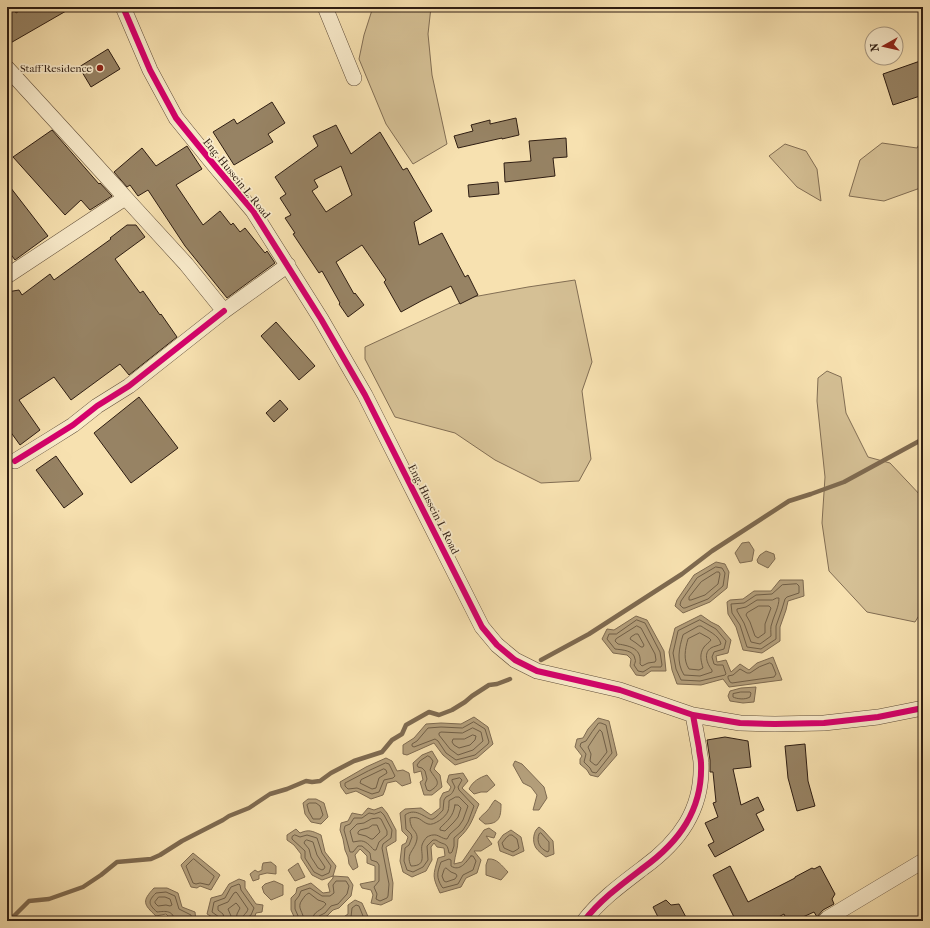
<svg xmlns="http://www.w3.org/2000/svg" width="930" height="928" font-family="'IM FELL French Canon',serif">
<rect width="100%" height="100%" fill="#f7e1b0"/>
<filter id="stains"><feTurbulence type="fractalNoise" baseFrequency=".005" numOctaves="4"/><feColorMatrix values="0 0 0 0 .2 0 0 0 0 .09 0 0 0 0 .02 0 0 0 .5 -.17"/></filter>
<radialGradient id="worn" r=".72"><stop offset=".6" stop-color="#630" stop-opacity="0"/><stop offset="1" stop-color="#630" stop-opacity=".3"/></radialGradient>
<path fill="#d5c095" stroke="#826e54" d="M 373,7 L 387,8 L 389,7 L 431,7 L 428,34 L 432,75 L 447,144 L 413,164 L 386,124 L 359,59 L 364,35 Z
M 923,137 L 923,187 L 884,201 L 849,196 L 860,160 L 882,143 L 917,148 Z
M 785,144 L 806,151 L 817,169 L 821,201 L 797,187 L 769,156 Z
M 575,280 L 592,362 L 582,391 L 591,459 L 579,481 L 541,483 L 495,460 L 455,433 L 395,417 L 365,359 L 365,347 L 473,297 L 528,287 Z
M 827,371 L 841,377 L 846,413 L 868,457 L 890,463 L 923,498 L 923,609 L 915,622 L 867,612 L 829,571 L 822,523 L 825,477 L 817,401 L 818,378 Z"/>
<path fill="#b39e7a" stroke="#7e6a50" d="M 749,542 L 754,550 L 752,561 L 740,563 L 735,553 L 742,543 Z
M 766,551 L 774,554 L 775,559 L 768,568 L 758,563 L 757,560 L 760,555 Z
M 716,562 L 725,564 L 729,572 L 727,588 L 710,602 L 683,613 L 675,606 L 677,600 L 694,575 Z
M 780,580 L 803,580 L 804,596 L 788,601 L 786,610 L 780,627 L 780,641 L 762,653 L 743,650 L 736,627 L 728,614 L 727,602 L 730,600 L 743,599 L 754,591 L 771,591 Z
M 701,615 L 711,622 L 719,626 L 731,640 L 728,653 L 716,656 L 717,662 L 726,660 L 731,672 L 740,664 L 749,670 L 757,663 L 773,657 L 782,680 L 729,687 L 723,679 L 701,685 L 677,684 L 672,670 L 669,652 L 675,628 Z
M 636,616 L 647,620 L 664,651 L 666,671 L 651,671 L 644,676 L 636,675 L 630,666 L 631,659 L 627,655 L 613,653 L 602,639 L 607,629 L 614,630 Z
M 756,687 L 754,702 L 743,703 L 730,701 L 728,696 L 730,691 L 741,688 Z
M 474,717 L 488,727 L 493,744 L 477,758 L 455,765 L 443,755 L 434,743 L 407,755 L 403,754 L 403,745 L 414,738 L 426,724 L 441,723 L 461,724 Z
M 598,718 L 609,721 L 617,755 L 598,777 L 590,775 L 587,770 L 580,764 L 580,759 L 582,756 L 575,747 L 577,739 L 583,738 L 588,729 Z
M 432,751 L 438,761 L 434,769 L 440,775 L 442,787 L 432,795 L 424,795 L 420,782 L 423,780 L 421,771 L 414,773 L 413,763 L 422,755 Z
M 386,758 L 392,761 L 397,771 L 403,770 L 409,773 L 411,783 L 402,786 L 396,781 L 387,783 L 385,790 L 383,795 L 371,799 L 356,791 L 346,794 L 341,787 L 340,782 L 366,767 Z
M 515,761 L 522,764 L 544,787 L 547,798 L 539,810 L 533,810 L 537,795 L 531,787 L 523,783 L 513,765 Z
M 463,773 L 468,781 L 462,788 L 479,804 C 472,820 471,827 458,839 C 458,849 455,855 454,864 L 462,862 L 484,830 L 489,828 L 496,833 L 494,838 L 486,836 L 492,844 L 481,851 L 474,851 L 481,860 L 477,873 L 466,878 L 461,887 L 440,893 C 432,876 433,876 438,858 L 445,856 L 444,848 L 437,847 L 434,843 L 431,847 L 432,860 L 426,871 L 412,877 L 403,872 L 400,861 L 402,845 L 406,843 L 408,837 L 402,831 L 400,813 L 405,809 L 421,808 L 431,815 L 440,808 L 440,799 L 443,793 L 449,791 L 451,787 L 447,782 L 449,775 Z
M 487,775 L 495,785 L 487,792 L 481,792 L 474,794 L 469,789 C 473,781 479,778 487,775 Z
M 308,799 L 316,799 L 324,803 L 328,817 L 321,824 L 311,822 L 305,814 L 303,803 Z
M 495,800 L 501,804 C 501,816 500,824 485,824 L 479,819 C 482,815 484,814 487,811 C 490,808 492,803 495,800 Z
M 382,807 L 387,813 L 396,830 L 396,841 L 386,847 L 393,883 L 392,900 L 381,905 L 371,903 L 373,895 L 371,890 L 362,888 L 360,884 L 375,881 L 375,866 L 367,863 L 367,856 L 360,849 L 355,855 L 358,867 L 353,870 L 349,864 L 348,857 L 345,850 L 343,839 L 340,830 L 341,823 L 348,821 L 352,813 L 362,815 L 368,808 L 374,810 Z
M 539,827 L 544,831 L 553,841 L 554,854 L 546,857 C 543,855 538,851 536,848 C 532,842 533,831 539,827 Z
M 296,829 L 300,833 C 309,829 312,831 321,835 L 325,852 L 336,866 L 333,876 L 348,877 L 353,885 L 351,896 L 339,908 L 333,910 L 327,916 L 317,921 L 296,921 L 291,910 L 291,898 L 296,893 L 297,888 L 311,883 L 323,893 L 330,892 L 328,884 L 333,878 L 333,876 L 322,880 L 312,875 L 301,858 L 301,854 L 294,845 L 287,840 L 287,835 Z
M 511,830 L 521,837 L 524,851 L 513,856 L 500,851 L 498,842 L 503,835 Z
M 193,853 L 220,875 L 211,890 L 200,886 L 197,888 L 191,887 L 181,865 Z
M 488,859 C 497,858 502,866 508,872 L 501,880 L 486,875 L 486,865 Z
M 271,862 L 276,866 L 276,874 L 267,873 L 259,875 L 259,879 L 253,881 L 250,874 L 255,870 L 258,872 L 262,870 L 262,867 L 263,863 Z
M 298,863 L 305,877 L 295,881 L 288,870 Z
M 239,879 L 245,881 L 245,888 L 256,904 L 263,905 L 262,912 L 256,913 L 254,919 L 241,921 L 219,921 L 207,914 L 211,898 L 222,895 L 229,884 Z
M 274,881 L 283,885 L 283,895 L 271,900 L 264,893 L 262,887 L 265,884 Z
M 154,888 L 167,888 L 178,893 L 182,907 L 195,912 L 196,921 L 173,921 L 166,914 L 156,916 C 143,904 142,901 154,888 Z
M 355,900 L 362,903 L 370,921 L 338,921 L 348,914 L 348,905 Z"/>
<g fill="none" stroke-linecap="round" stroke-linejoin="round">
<path stroke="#705e46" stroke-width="1" d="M 716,567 L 722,568 L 725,573 L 723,586 L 708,599 L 685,608 L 683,608 L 680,605 L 681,601 L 697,578 Z
M 717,572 L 719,572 L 720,574 L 718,584 L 705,595 L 691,600 L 689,600 L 689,597 L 701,582 Z
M 797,584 L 799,586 L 799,593 L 787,597 L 785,599 L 782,609 L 776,626 L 776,639 L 761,649 L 747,647 L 740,625 L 732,613 L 731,604 L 744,603 L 756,595 L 772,594 L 782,585 Z
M 777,598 L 779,598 C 779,607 774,615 772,623 C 770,627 771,632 771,636 L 760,644 L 751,642 L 744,623 L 737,611 L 737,609 L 746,607 L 757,600 L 772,600 Z
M 759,606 L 769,606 L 771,608 L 765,624 L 765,633 L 758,638 L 755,636 L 750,622 L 746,615 L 747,613 Z
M 637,620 L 645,623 L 660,652 L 662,665 L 661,667 L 651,667 L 643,672 L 638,671 L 634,665 C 635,663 636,661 635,659 C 634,650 622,650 615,649 L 607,639 L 609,634 L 616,634 Z
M 700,620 L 716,629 L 726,641 L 724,649 L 714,652 L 712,657 L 714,664 L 717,665 L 723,665 L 726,674 L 725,675 L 700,681 L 681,680 L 676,669 L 673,653 L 678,631 Z
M 637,626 L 641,628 L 655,654 L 656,660 L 655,662 L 648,663 L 642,666 L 640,664 C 642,649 631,646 618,644 L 615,641 L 616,639 Z
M 699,626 L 701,626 C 708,631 719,635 721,644 C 718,646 714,646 711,648 C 703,653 707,664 712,670 L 712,672 L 700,676 L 684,675 C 676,662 679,648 683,635 Z
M 700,633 L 709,638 L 711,640 C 709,643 706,644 704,647 C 699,654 701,661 703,668 L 699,670 L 689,669 C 683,660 685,649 688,639 Z
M 636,634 L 638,634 L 644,645 L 643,647 L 641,647 L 636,643 L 630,639 L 631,637 Z
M 770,663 L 772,664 L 776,674 L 774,677 L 732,683 L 730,682 L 728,678 L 728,676 L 733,675 L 740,669 L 747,673 L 750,673 L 759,667 Z
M 741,692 L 750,692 L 751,693 L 750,697 C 745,700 737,699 733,697 L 733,694 Z
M 474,722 L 485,729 L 489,742 L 488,744 L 475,755 L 456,760 L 446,753 L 438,741 L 435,739 L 414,747 L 412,746 L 412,744 L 417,741 L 428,728 L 441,727 L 462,728 Z
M 599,723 L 601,723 L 606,725 L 612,753 L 597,772 L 596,773 L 592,772 L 590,768 L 584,762 L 586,754 L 580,746 L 581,743 L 586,741 L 592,732 Z
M 473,728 L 481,732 L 483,741 L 473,750 L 458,755 L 450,749 L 439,735 L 439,733 L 441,732 L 462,733 Z
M 600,730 L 602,732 L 607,752 L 597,765 L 595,765 L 590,761 L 591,754 L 588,747 L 596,735 Z
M 473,735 L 476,736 L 475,740 L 470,745 L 459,748 L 454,745 L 452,742 L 453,739 L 464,739 Z
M 428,756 L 430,757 L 433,761 L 430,770 C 436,780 443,783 430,791 L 427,790 L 425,784 L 427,779 L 425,771 L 422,768 L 418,767 L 417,765 L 420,761 Z
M 386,763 L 389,764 L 395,776 L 393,778 L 384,780 L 379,792 L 372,794 L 357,788 L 348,789 L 345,786 L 345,783 L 347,782 L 368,771 Z
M 384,769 L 386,770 L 387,773 L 379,778 L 376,788 L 372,789 L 360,783 L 361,780 Z
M 460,778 L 462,780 L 458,787 L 459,790 L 474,806 L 468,822 L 463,830 L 454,838 L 454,846 L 452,852 L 451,853 L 449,853 C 447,841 444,846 436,840 L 433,840 L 427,846 L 428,860 L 423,867 L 413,872 L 407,870 L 404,861 L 405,848 L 409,845 L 412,837 L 411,834 L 406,829 L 405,815 C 417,806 427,821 433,819 C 437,817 441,812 443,810 L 444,800 L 446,797 C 452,794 452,794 455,787 L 452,781 L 452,780 Z
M 456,797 L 459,797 L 468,806 L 463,820 L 459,826 L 450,834 L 447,839 C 442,839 438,834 433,835 C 431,835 429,836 427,837 C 425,839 423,842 422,845 C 420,853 428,866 411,866 C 405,853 415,851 417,839 C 418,832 412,830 411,825 C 410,823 410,820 410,818 C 420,816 420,821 428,824 C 434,826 446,817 448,811 C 449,808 449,804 449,801 Z
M 310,803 L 316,803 L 320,806 L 323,815 L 320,819 L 313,819 L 309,812 L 307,805 Z
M 455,805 L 458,805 L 461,808 L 458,817 L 454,822 L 445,831 L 440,830 L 440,828 C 448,820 453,817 455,805 Z
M 381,812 L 384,815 L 392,830 L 391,838 L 383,844 L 382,848 L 389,884 L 388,896 L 387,898 L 380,901 L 376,899 L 377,894 L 374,887 L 379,881 L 379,865 L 377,862 L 371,860 L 370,853 L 362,846 L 358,846 L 353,852 L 350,852 L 344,830 L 345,826 L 350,824 L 354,818 L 362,818 L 369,813 L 374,814 Z
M 379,818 L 381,819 L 387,831 L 387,835 L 379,842 L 376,850 L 374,850 C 370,846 366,840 359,841 C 357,841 355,842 353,842 L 350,831 L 357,824 L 364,823 L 371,819 Z
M 373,825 L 377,825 L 380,832 L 373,839 L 371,839 L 366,836 L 358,834 L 358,832 L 360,830 L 368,828 Z
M 541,833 L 549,842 L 549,850 L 548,852 C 540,849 536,842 539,834 Z
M 295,835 L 300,837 L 307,835 L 317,838 L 322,853 L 331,866 L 329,873 L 322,876 L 314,872 L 305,858 L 305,851 L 292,839 L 292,837 Z
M 510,835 L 512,835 L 517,839 L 519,848 L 518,849 L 513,852 L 504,848 L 502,843 L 506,838 Z
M 307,840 L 313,842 L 317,855 L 325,867 L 324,869 L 322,870 L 318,868 L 311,857 L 309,849 L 304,843 L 305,841 Z
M 471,856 L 473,856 L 476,861 L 473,870 L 463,875 L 458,884 L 443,888 L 442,887 C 436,877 437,873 441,862 L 449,859 L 451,860 L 451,866 C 460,872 466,862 471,856 Z
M 194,859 L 214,876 L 214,877 L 209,885 L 200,883 L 196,884 L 193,883 L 186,866 L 192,860 Z
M 446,868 L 451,872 L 456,874 L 457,876 L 455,879 L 446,882 L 444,881 L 442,876 L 444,870 Z
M 159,897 L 165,897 L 170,899 L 172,905 L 170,906 L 166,905 L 158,906 L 155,903 L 155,902 Z
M 175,921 C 173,910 166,911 157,912 C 148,904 148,901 156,893 L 166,892 L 175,896 L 179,909 L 191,915 L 192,921
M 220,921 L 219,917 L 212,912 L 214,902 L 225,898 L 231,887 L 239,884 L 240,885 L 241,890 L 254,908 L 251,915 L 248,917 L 247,921
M 225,921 L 223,914 L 218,910 L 218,906 L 228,902 L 234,893 L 236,892 L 237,893 L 248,909 C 247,914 242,914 242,921
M 231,921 L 231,916 L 228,909 L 236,903 L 237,904 L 240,908 L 237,914 L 236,921
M 299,921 L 299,918 L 295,909 L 295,901 L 299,896 L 301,891 L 310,888 L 322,896 L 330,896 L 334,893 L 333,885 L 336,881 L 346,881 L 349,886 L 347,894 L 338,904 L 331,906 L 325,913 L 319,916 L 317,921
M 304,921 C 304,912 296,908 302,900 C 305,896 305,895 309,893 L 318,900 L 324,902 L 326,904 C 321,912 313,910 312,921
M 344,921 L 351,917 L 352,908 L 356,905 L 359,906 L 365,921"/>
<path stroke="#7e6a50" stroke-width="4.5" d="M 541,660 L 589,634 L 682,574 L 712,551 L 789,501 L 811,494 L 844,482 L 923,439
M 7,919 L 11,919 L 29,901 L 49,899 L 83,887 L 101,875 L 117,862 L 151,859 L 160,855 L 182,841 L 223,820 L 229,816 L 249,808 L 270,794 L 287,789 L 306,781 L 312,782 L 320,781 L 331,773 L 354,761 L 382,752 L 392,740 L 402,734 L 406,725 L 429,712 L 439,715 L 452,710 L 465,702 L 472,696 L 489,685 L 497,684 L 510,679"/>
</g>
<path fill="#978364" stroke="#2e1d12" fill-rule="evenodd" d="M 7,7 L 13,7 L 16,13 L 26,7 L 73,7 L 7,45 Z
M 108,49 L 120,69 L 91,87 L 79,67 Z
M 923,60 L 923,95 L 893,105 L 883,74 Z
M 272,102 L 285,123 L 268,134 L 273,142 L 234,165 L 213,132 L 234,119 L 237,124 Z
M 516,118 L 519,135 L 502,139 L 502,138 L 458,148 L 454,136 L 473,131 L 471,125 L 490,120 L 490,124 Z
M 336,125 L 351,154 L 380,132 L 403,170 L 407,168 L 432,211 L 414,222 L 419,245 L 442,233 L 465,277 L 468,275 L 478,295 L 460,304 L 451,286 L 421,301 L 401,312 L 384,282 L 386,280 L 362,245 L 336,262 L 354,294 L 355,293 L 364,305 L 348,317 L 339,304 L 340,303 L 322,271 L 319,273 L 293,234 L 295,233 L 285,218 L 291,215 L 280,198 L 286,194 L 275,177 L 318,146 L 313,136 ZM 341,166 L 352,195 L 326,212 L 312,191 L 318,187 L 314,180 Z
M 52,130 L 99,184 L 100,183 L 112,196 L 90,210 L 81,200 L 65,215 L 13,157 Z
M 566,138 L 567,157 L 553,158 L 555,176 L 505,182 L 504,163 L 531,161 L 529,141 Z
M 187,146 L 202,169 L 176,185 L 203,225 L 220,211 L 231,225 L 233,223 L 240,232 L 245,228 L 265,253 L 267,251 L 275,263 L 227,298 L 185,246 L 148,190 L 138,196 L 130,185 L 127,187 L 114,172 L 142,148 L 156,166 Z
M 498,182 L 499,194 L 469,197 L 468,185 Z
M 7,183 L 48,236 L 15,260 L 7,249 Z
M 127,225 L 136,225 L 145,237 L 115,259 L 140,293 L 143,291 L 160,315 L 161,314 L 177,337 L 129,375 L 120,364 L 71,400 L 54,377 L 19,400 L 40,430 L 20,445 L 7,427 L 7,292 L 19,290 L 22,295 L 50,274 L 54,280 L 111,239 L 110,238 Z
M 276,322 L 315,366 L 299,380 L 261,336 Z
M 139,397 L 178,448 L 131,483 L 94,433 Z
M 280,400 L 288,409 L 274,422 L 266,413 Z
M 56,456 L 83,494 L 64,508 L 36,470 Z
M 725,737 L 748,741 L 751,767 L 733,769 L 741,805 L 758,797 L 764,810 L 756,814 L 764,830 L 715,857 L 708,845 L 714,842 L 705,823 L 718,817 L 713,803 L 716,802 L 713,772 L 710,772 L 710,760 L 707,740 Z
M 805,744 L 808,781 L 815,806 L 797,811 L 788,778 L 785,746 Z
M 730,866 L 748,902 L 795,878 L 795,877 L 812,868 L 814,869 L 820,866 L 835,894 L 832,899 L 834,904 L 823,910 L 817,917 L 814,912 L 794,921 L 787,921 L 784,914 L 771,921 L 736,921 L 713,875 Z
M 666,900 L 671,905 L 679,904 L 688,921 L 660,921 L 653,907 Z"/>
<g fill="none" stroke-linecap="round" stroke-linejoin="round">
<g stroke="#604e3a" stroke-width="16">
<path id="minor" d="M 123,7 L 150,70 L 176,118 L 215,166 L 253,211 L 321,319 L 365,395 L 482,627 L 497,645 L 515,660 L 537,671 L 620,690 L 693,715 L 740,723 L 775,724 L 824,723 L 878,717 L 923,708
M 325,7 L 354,78
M 7,68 L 84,152 L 132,205 L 186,264 L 224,311 L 288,265
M 7,276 L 125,198
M 15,461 L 49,440 L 73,425 L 97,406 L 129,386 L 224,311
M 584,921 C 600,900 622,884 643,868 C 679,842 703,810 701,763 C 701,758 699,753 699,748 C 697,737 695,726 693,715
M 825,921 L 828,918 L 923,861"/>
</g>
<use href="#minor" stroke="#faeccc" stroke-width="15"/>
<g stroke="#faeccc" stroke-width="8">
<path id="cycleway" d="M 123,7 L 150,70 L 176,118 L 215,166 L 253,211 L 321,319 L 365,395 L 482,627 L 497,645 L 515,660 L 537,671 L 620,690 L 693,715 L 740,723 L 775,724 L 824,723 L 878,717 L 923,708
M 15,461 L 49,440 L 73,425 L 97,406 L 129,386 L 224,311
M 584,921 C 600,900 622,884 643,868 C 679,842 703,810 701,763 C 701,758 699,753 699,748 C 697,737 695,726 693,715"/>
</g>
<use href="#cycleway" stroke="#d6006c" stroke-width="6"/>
</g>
<circle fill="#8f2418" stroke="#faeccc" stroke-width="1.5" cx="100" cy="68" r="4"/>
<g text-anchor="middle" stroke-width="3.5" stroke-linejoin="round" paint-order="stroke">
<g font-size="11" fill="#2e1d12" stroke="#faeccc" text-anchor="end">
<text x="92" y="72">Staff Residence</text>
</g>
<g font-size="11" fill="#2e1d12" stroke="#faeccc">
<text transform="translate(237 178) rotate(51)" y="4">Eng. Hussein L. Road</text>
<text transform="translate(434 509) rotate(63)" y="4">Eng. Hussein L. Road</text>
</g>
</g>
<rect width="930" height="928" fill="none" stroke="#f7e1b0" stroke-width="24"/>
<rect x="8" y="8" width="914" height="912" fill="none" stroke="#2e1d12" stroke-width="2"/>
<rect x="12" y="12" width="906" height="904" fill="none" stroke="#2e1d12"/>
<g transform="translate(884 46) rotate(262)"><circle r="19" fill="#faeccc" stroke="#a89982"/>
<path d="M0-3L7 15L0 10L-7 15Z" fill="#8f2418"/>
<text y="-6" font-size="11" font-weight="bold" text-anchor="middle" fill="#2e1d12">N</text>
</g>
<rect width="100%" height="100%" filter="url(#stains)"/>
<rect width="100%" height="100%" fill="url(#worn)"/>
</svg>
